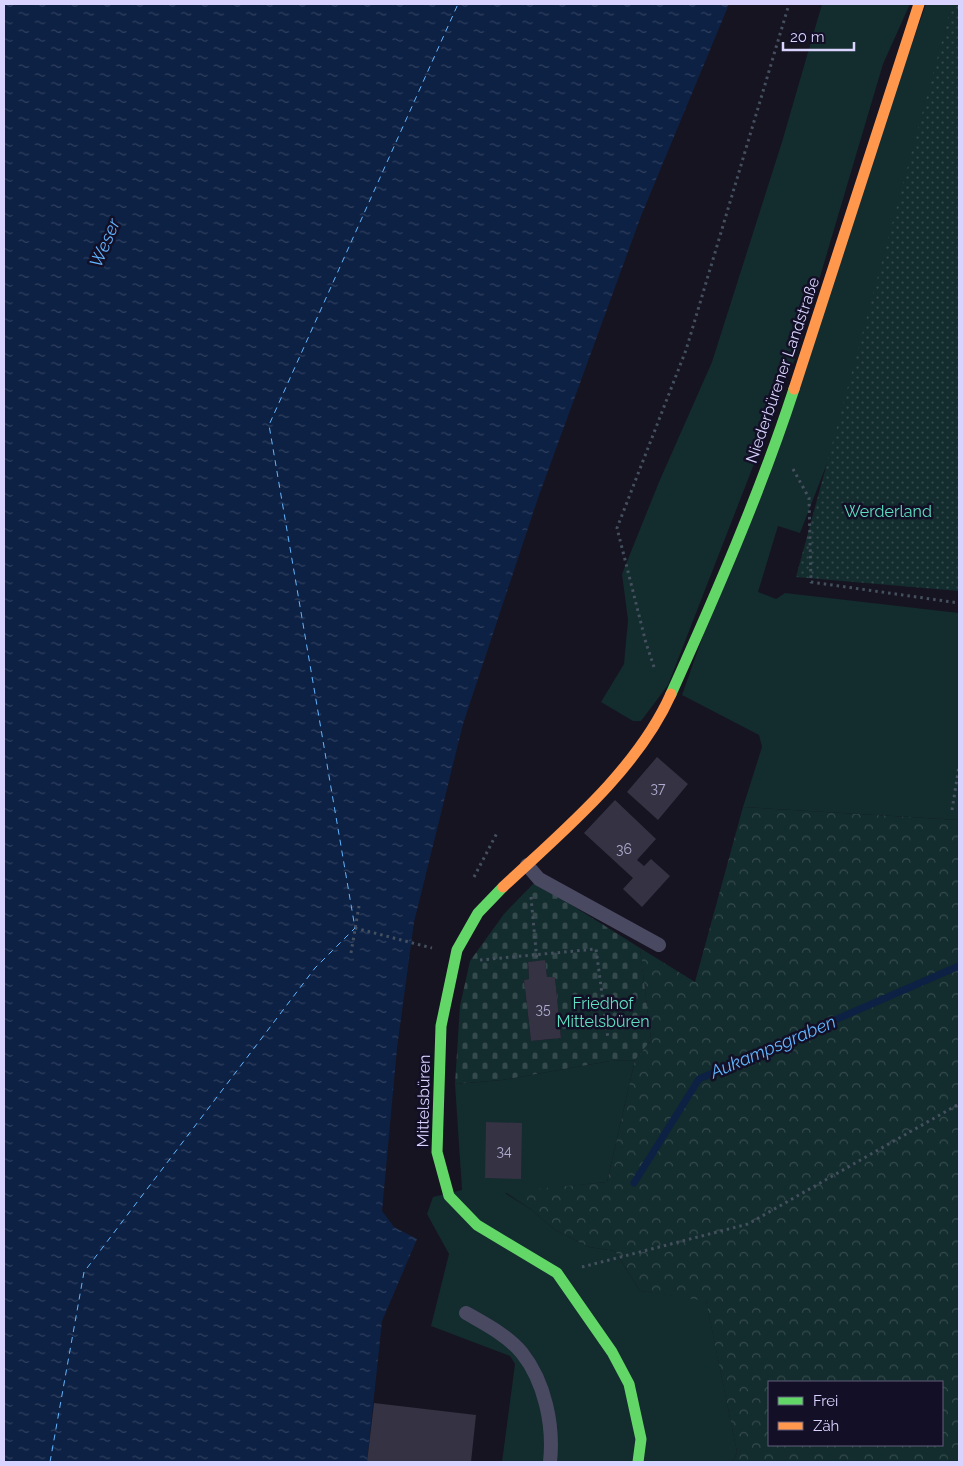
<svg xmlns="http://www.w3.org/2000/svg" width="963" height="1466" font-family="Raleway,sans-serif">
<defs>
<pattern id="forest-crowns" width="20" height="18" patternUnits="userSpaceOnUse" patternTransform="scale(1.25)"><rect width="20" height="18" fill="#132c2d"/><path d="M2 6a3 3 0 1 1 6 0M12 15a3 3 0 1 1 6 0" fill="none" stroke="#354a4c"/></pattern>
<pattern id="cemetery-stones" width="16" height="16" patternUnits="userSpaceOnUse" patternTransform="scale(1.25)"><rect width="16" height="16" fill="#132c2d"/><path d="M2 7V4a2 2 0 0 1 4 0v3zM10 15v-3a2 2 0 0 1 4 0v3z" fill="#354a4c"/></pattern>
<pattern id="park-dots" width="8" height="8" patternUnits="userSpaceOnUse" patternTransform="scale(1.25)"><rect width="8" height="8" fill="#132c2d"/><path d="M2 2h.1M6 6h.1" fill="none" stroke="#354a4c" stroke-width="1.8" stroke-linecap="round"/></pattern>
<pattern id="water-ripples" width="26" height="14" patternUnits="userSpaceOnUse" patternTransform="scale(1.25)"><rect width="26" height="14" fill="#0d2144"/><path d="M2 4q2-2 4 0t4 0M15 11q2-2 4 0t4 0" fill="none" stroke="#304060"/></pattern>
</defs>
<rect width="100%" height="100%" fill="#161421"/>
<path fill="#132c2d" d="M 822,4 L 910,4 L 883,64 L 798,351 L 668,685 L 641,721 L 633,721 L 601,702 L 624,664 L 628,620 L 622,574 L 659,482 L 712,362 L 782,142 Z
M 926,4 L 959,4 L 849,407 L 800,533 L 778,526 L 758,592 L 776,599 L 785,593 L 959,613 L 959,820 L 743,807 L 762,747 L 759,735 L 682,695 Z
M 635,1060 L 607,1182 L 505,1193 L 532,1210 L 555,1230 L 589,1247 L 615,1251 L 640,1291 L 706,1300 L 737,1452 L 733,1462 L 502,1462 L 515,1364 L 510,1356 L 431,1326 L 449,1254 L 427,1214 L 433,1197 L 462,1190 L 455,1084 L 502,1080 L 610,1061 Z"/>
<path fill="url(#forest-crowns)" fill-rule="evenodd" d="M 743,807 L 959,820 L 959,1462 L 733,1462 L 737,1452 L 706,1301 L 640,1291 L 615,1251 L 589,1247 L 555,1230 L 532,1210 L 505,1192 L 607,1182 L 635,1060 L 651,1040 L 640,948 L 695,982 ZM 769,1382 L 942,1382 L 942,1445 L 769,1445 Z"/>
<path fill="url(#cemetery-stones)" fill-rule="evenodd" d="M 535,882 L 640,948 L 651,1040 L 635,1060 L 610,1061 L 502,1080 L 455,1084 L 460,1006 L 470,961 L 504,914 ZM 545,961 L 547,977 L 555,977 L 561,1038 L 531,1041 L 524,980 L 529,979 L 528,962 Z"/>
<path fill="url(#park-dots)" d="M 952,4 L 959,4 L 959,591 L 796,577 Z"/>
<path fill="url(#water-ripples)" d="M 4,4 L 729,4 L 641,216 L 538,498 L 463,724 L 414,922 L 397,1048 L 382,1211 L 394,1227 L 417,1239 L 382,1321 L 367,1462 L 4,1462 Z"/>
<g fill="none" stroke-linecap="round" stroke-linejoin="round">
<path stroke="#0d2144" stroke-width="7" d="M 634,1183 L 699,1079 L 959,966"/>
<path stroke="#62b6ff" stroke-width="1" stroke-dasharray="6 5" stroke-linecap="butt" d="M 50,1462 L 84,1272 L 315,968 L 355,928 L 269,425 L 458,4"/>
</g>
<path fill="#343243" d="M 657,757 L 688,784 L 658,820 L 627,792 Z
M 615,800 L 656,839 L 637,860 L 644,866 L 651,859 L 670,876 L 642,907 L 623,889 L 633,878 L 584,833 Z
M 545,960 L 547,977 L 555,977 L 561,1038 L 531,1041 L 524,980 L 529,979 L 528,962 Z
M 486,1122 L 522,1123 L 521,1179 L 485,1178 Z
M 374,1403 L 476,1415 L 471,1462 L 367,1462 Z"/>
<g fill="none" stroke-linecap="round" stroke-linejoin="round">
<path stroke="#44505f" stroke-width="3" stroke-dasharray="2.5 4" stroke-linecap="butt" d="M 793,469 L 809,498 L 811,582 L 959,603
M 654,667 L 646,643 L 617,528 L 686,350 L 789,4
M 952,810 L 959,766
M 474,877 L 498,831
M 531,897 L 537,961
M 355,928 L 432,948
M 351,953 L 359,906
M 480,960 L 596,949 L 608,1039
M 582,1267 L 748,1224 L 959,1104"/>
<path stroke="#4a4962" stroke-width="14" d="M 527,865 L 539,879 L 659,945
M 466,1313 C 485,1324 507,1335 522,1353 C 545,1382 554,1426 550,1462"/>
<path stroke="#63d668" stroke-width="11" d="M 671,694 C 716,594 760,493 794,389
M 503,887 L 478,913 L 457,950 L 441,1026 L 437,1152 L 449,1196 L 477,1225 L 557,1273 L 612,1352 L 629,1384 L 641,1439 L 638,1462"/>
<path stroke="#ff974d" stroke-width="11" d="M 794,389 L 919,4
M 503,887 C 563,831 637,770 671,694"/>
</g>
<g text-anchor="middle" stroke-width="5" stroke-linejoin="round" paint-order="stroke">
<g font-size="14" fill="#b0acd0">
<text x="658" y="793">37</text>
<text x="624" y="854">36</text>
<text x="543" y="1014">35</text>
<text x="504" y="1156">34</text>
</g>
<g font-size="16" fill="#d9d4ff" stroke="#130f26">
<text transform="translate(782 370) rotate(-71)" y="6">Niederbürener Landstraße</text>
<text transform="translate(423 1101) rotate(-89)" y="6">Mittelsbüren</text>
</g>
<g font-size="16" fill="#5fe0c0" stroke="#130f26">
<text x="888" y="517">Werderland</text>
<text x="603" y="1009">Friedhof<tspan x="603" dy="18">Mittelsbüren</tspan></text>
</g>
<g font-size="18" font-style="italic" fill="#62b6ff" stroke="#130f26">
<text transform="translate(105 243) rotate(-67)" y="6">Weser</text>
<text transform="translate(773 1047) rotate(-23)" y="6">Aukampsgraben</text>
</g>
</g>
<rect width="963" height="1466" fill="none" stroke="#d9d4ff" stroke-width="10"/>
<rect x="768" y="1381" width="175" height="65" fill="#130f26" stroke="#625e7d"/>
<rect x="778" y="1397" width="25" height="8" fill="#63d668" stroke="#625e7d"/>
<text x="813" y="1406" font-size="15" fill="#d9d4ff">Frei</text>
<rect x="778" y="1422" width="25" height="8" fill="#ff974d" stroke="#625e7d"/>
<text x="813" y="1431" font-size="15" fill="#d9d4ff">Zäh</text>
<path d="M783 42v8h71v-8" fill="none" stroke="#d9d4ff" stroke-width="2.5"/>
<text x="790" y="42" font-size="15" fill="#d9d4ff" stroke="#130f26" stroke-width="4" paint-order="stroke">20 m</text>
</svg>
